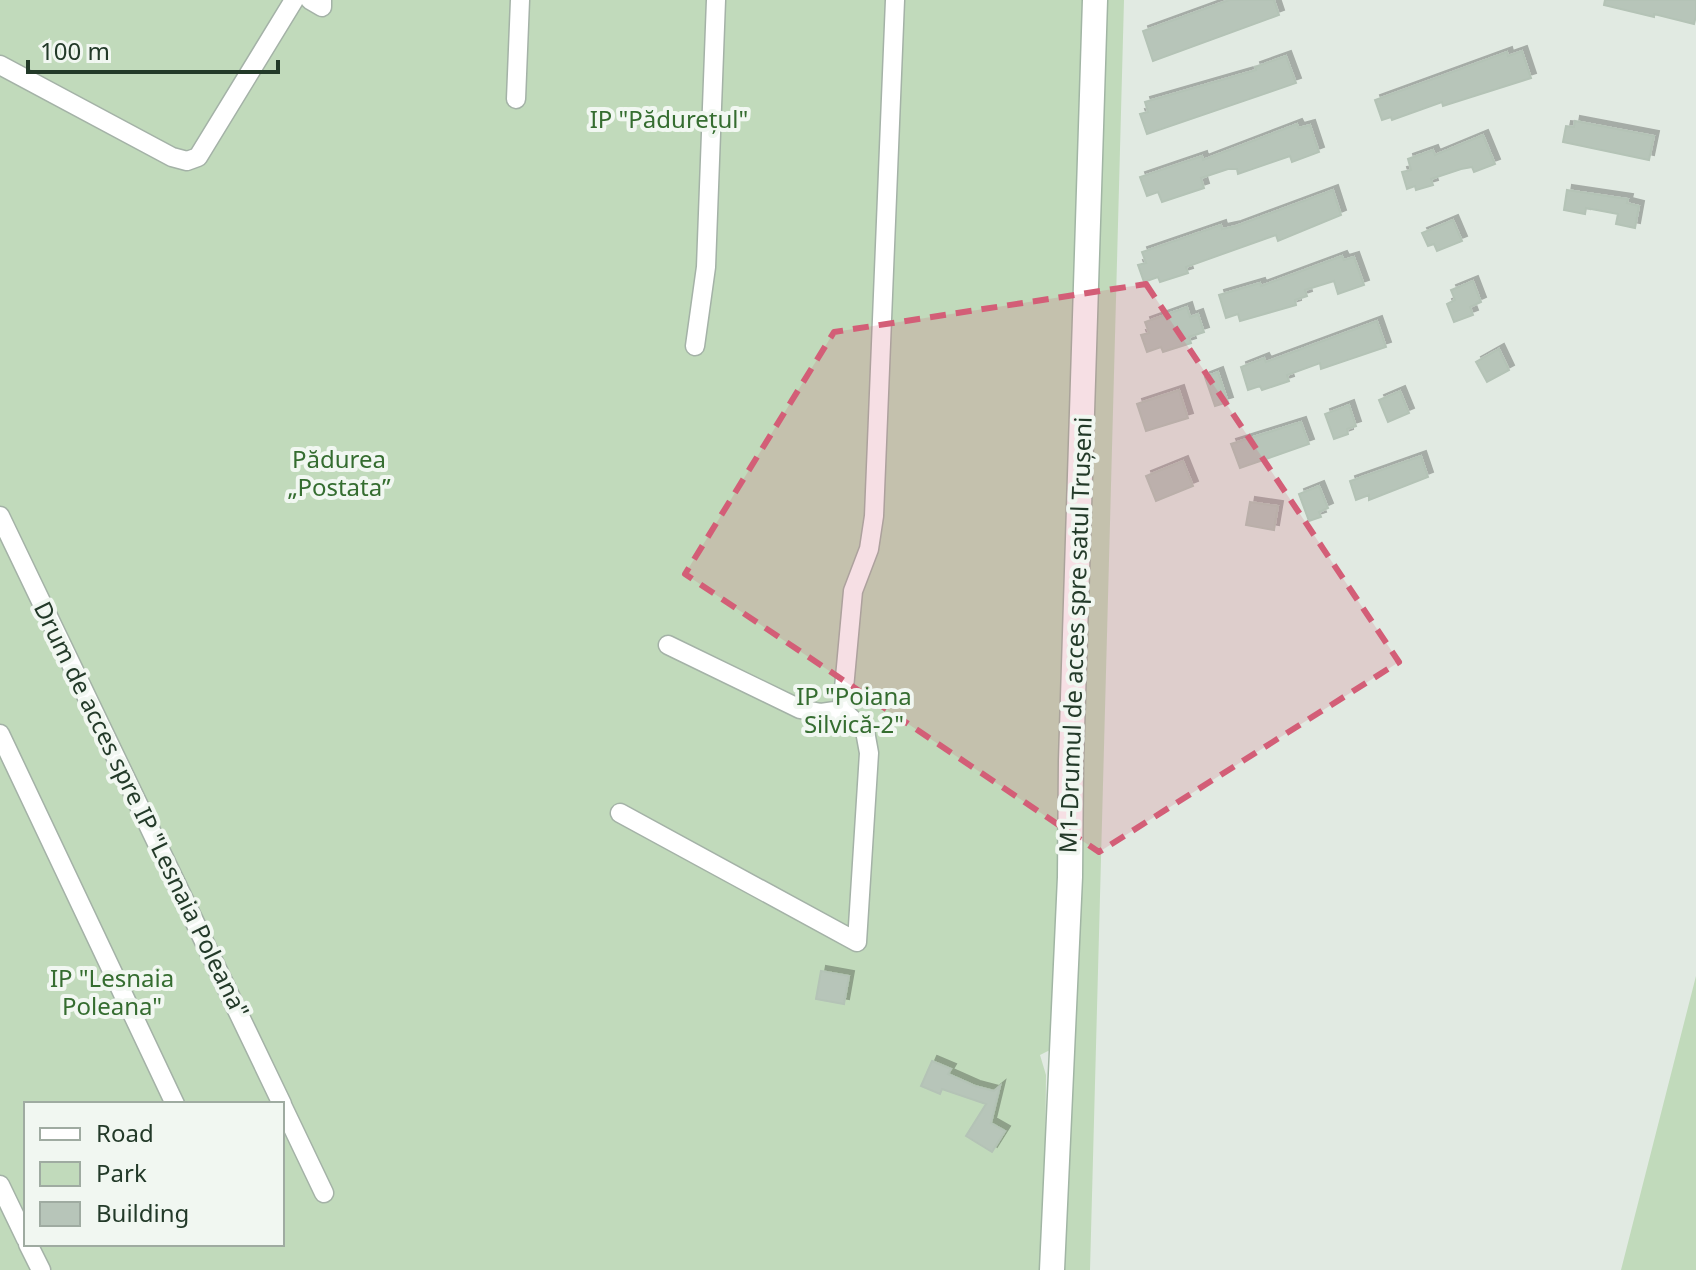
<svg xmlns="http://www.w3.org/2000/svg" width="1696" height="1270" font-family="'Noto Sans',sans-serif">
<defs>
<filter id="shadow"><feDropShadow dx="5" dy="-5" stdDeviation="0" flood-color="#0004"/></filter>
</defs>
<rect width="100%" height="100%" fill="#e1eae2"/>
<path fill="#c1dabb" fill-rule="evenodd" d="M 0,0 L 1084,0 L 1052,1049 L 1040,1055 L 1046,1075 L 1044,1270 L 0,1270 ZM 26,1104 L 282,1104 L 282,1244 L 26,1244 Z
M 1106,0 L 1124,0 L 1090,1270 L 1062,1270 Z
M 1696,976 L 1696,1270 L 1621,1270 Z"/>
<path fill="#b7c5b9" stroke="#b4c3b6" stroke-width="2" filter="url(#shadow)" d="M 1229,0 L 1274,0 L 1279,15 L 1153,61 L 1143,31 Z
M 1605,0 L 1696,0 L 1696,16 L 1694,24 L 1654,14 L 1654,17 L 1604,5 Z
M 1522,51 L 1531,78 L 1443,106 L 1442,102 L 1392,120 L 1391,117 L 1382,120 L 1375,100 L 1507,52 L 1508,56 Z
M 1286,56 L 1296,83 L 1147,134 L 1140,114 L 1148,112 L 1145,102 L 1256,70 L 1255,67 Z
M 1575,121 L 1654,136 L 1649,160 L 1563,142 L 1566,126 L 1574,127 Z
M 1297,124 L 1299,128 L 1310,125 L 1319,152 L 1292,162 L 1290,156 L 1238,174 L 1237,169 L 1228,169 L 1201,178 L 1204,188 L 1162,202 L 1158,192 L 1147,196 L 1140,177 L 1202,156 L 1203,160 Z
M 1483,135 L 1495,164 L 1474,172 L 1472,167 L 1461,169 L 1431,179 L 1433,185 L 1416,190 L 1415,186 L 1407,189 L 1402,172 L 1411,170 L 1408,159 L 1433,150 L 1435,155 Z
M 1333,190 L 1341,215 L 1278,241 L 1276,235 L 1186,267 L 1188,273 L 1160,282 L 1158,277 L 1144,282 L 1138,265 L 1146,263 L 1142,252 L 1221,225 L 1222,229 L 1236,226 Z
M 1567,190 L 1628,199 L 1627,203 L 1639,206 L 1635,228 L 1616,224 L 1618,214 L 1586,208 L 1585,214 L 1564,210 Z
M 1453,220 L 1462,241 L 1437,251 L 1434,244 L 1428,246 L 1422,233 Z
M 1342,256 L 1344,260 L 1354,257 L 1364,285 L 1338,294 L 1334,281 L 1305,290 L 1307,296 L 1295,300 L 1296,305 L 1240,321 L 1238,314 L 1226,318 L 1219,295 L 1260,283 L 1261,286 Z
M 1473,281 L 1481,302 L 1470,307 L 1473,315 L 1454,322 L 1447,304 L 1455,300 L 1451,290 Z
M 1187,307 L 1190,317 L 1198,314 L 1204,332 L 1189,337 L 1191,343 L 1163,352 L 1161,347 L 1147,352 L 1141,335 L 1149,333 L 1145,322 Z
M 1377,321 L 1386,347 L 1321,369 L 1320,363 L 1287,375 L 1289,381 L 1262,390 L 1260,386 L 1248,390 L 1241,367 L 1264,358 L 1266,362 Z
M 1499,349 L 1509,370 L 1487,382 L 1476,362 Z
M 1218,372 L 1228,402 L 1215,406 L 1205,377 Z
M 1179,390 L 1188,418 L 1146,431 L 1137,404 Z
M 1400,391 L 1409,413 L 1388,422 L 1379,400 Z
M 1349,405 L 1356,426 L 1347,429 L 1348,434 L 1334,439 L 1325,414 Z
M 1301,422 L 1309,444 L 1240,468 L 1231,444 Z
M 1421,456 L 1428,477 L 1369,500 L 1369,495 L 1356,500 L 1350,481 Z
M 1183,461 L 1193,486 L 1156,501 L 1146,476 Z
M 1319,486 L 1328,508 L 1319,512 L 1321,517 L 1309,521 L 1299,494 Z
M 1250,502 L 1278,506 L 1274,530 L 1246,525 Z
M 821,971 L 849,976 L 844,1004 L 816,999 Z
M 932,1061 L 951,1069 L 948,1074 L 975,1086 L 994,1091 L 1000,1086 L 991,1123 L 1005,1131 L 992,1152 L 966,1136 L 986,1104 L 942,1089 L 940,1094 L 921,1086 Z"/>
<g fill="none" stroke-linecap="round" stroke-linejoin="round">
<g stroke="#a4b2a7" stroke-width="21">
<path id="street" d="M 310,0 L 322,7 L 322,0
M 0,65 L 172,157 L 187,161 L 198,157 L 294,0
M 516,99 L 520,0
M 695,346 L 706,267 L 716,0
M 0,516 L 282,1104
M 668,645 L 800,709 L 821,713 L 842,710
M 0,734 L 175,1104
M 620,813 L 857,942 L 869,753 L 865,731 L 842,710 L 853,591 L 869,549 L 874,516 L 895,0
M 282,1105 L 324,1193
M 0,1185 L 26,1239
M 28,1244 L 41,1270"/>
</g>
<g stroke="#a1b5a4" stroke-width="27">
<path id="secondary" d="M 1052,1270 L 1070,877 L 1071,761 L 1095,0"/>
</g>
<use href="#street" stroke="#fff" stroke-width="18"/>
<use href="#secondary" stroke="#fff" stroke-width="24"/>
</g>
<path fill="#d35e77" fill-opacity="0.2" stroke="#d35e77" stroke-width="6" stroke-dasharray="16 10" stroke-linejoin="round" d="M 1146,284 L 1399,662 L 1099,852 L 685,574 L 834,332 Z"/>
<g text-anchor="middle" stroke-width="8" stroke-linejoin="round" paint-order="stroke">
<g font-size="24" fill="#356d30" stroke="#f1f7f1">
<text x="669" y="128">IP "Pădurețul"</text>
<text x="339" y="468">Pădurea<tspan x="339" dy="28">„Postata”</tspan></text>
<text x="854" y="705">IP "Poiana<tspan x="854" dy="28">Silvică-2"</tspan></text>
<text x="112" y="987">IP "Lesnaia<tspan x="112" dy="28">Poleana"</tspan></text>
</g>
<g font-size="24" fill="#233a29" stroke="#f1f7f1">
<text transform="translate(1076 635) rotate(-88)" y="8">M1-Drumul de acces spre satul Trușeni</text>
<text transform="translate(141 810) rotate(64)" y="8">Drum de acces spre IP "Lesnaia Poleana"</text>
</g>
</g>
<rect x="24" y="1102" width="260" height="144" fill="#f1f7f1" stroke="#9faba1" stroke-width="2"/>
<rect x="40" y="1128" width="40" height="12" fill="#ffffff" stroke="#9faba1" stroke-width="2"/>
<text x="96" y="1142" font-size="24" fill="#233a29">Road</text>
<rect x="40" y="1162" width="40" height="24" fill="#c1dabb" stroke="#9faba1" stroke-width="2"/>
<text x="96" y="1182" font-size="24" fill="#233a29">Park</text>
<rect x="40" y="1202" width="40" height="24" fill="#b7c5b9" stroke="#9faba1" stroke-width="2"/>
<text x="96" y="1222" font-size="24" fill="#233a29">Building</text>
<path d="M28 60v12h250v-12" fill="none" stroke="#233a29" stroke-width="4"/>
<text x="40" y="60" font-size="24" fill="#233a29" stroke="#f1f7f1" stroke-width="6" paint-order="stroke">100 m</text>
</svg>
